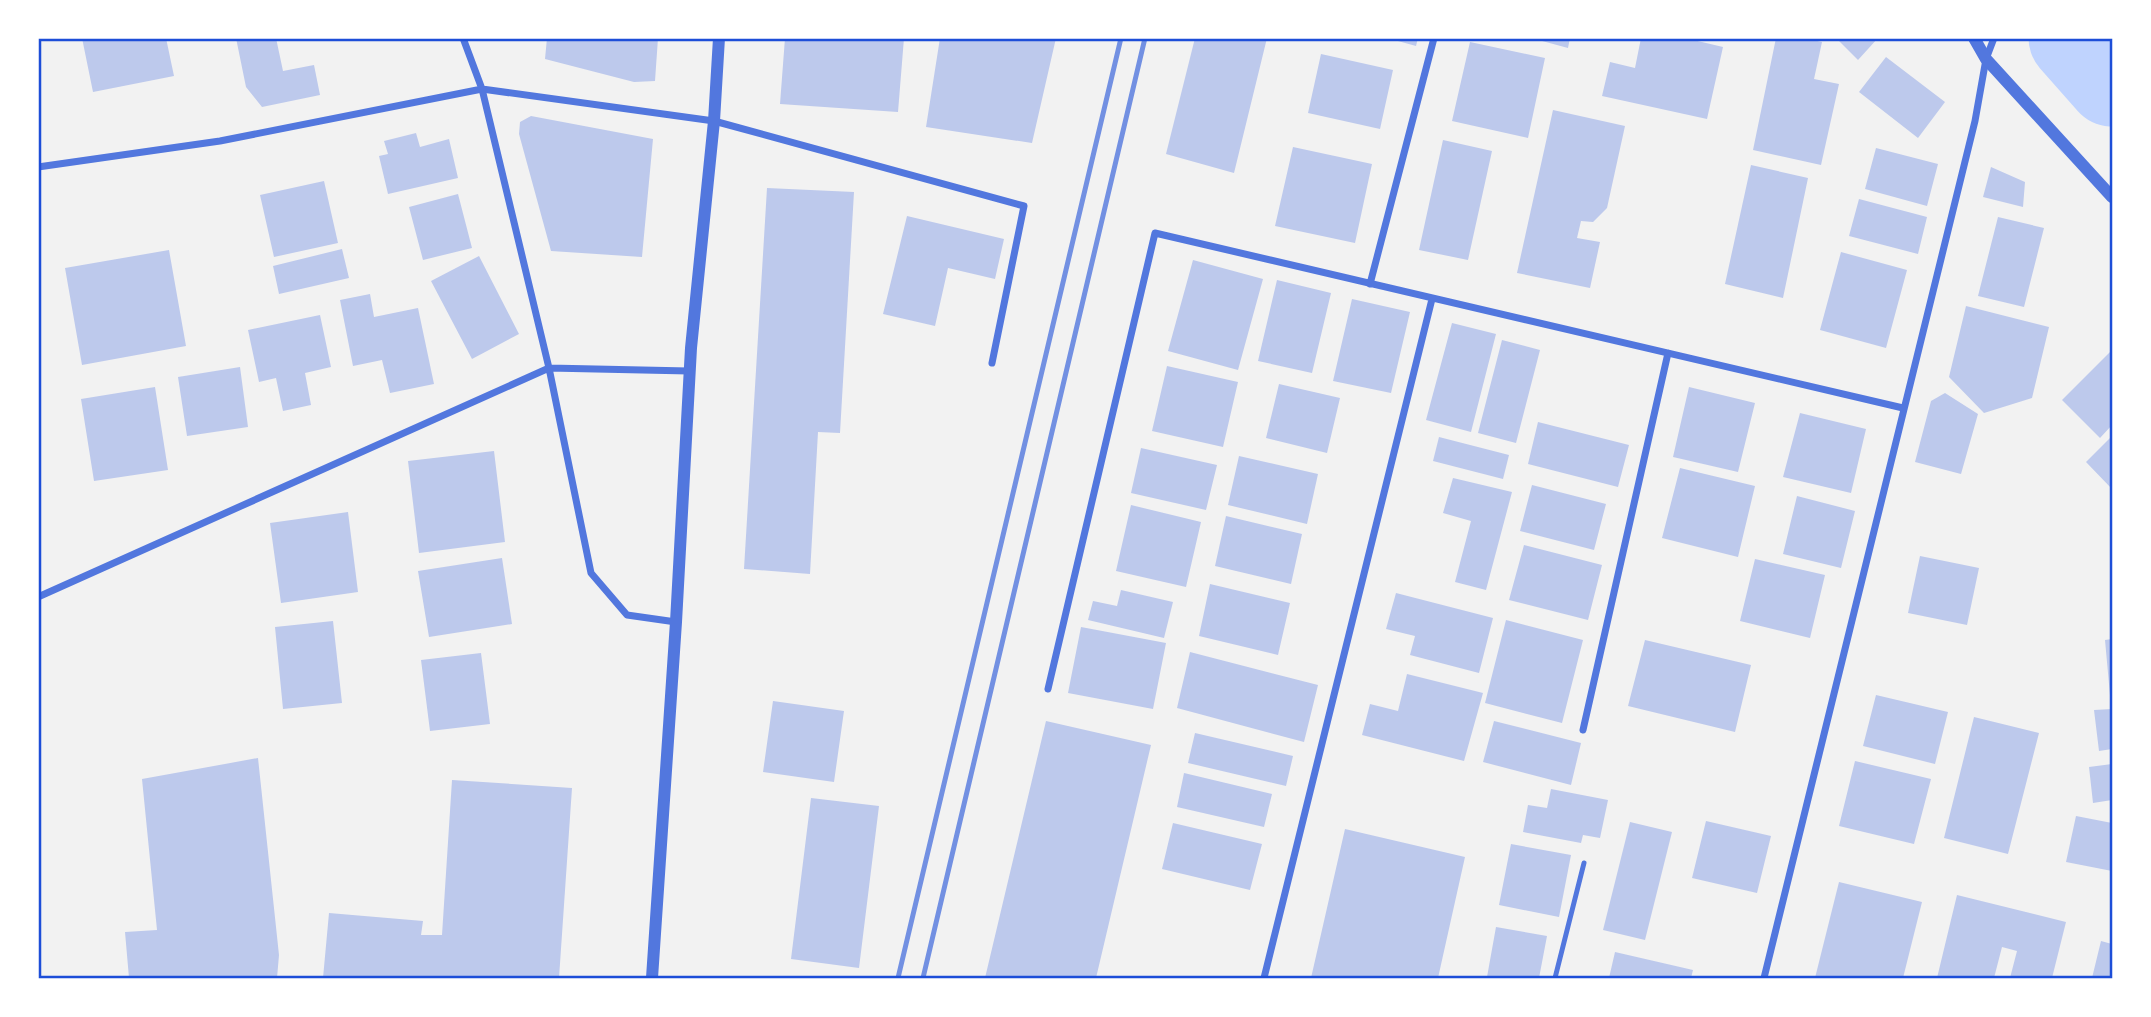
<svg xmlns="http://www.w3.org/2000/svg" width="2151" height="1017" font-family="'Work Sans',sans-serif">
<rect width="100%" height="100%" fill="#f2f2f2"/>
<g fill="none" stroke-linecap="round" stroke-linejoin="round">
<path stroke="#bfd3fe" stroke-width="91" d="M 2074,38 L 2112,81"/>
</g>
<path fill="#bdc9ec" d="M 82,38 L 166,38 L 174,76 L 93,92 Z
M 236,38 L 276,38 L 283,71 L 314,65 L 320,95 L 262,107 L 246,87 Z
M 547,38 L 658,38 L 655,81 L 634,82 L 545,59 Z
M 785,38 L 904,38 L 898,112 L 780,104 Z
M 940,38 L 1056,38 L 1032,143 L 926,127 Z
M 1195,38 L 1267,38 L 1234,173 L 1166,154 Z
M 1387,38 L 1418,38 L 1416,46 Z
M 1531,38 L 1570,38 L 1568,48 Z
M 1641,38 L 1685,38 L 1723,47 L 1707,119 L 1602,96 L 1610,62 L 1635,68 Z
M 1776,38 L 1804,38 L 1822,42 L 1814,79 L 1839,84 L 1821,165 L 1753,150 Z
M 1836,38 L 1878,38 L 1858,60 Z
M 1470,42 L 1545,58 L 1528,138 L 1452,121 Z
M 1321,54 L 1393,70 L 1380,129 L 1308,113 Z
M 1886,57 L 1945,102 L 1918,138 L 1859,92 Z
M 1553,110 L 1625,126 L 1607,208 L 1593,222 L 1581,221 L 1577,238 L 1600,242 L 1590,288 L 1517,273 Z
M 531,116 L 653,139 L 642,257 L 551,251 L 519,134 L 520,122 Z
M 416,133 L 420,147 L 449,139 L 458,178 L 388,194 L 379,156 L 388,154 L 384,141 Z
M 1443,140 L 1492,151 L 1468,260 L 1419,250 Z
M 1293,147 L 1372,164 L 1355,243 L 1275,226 Z
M 1876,148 L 1938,164 L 1927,206 L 1865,189 Z
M 1751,165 L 1808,178 L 1783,298 L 1725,284 Z
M 1991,167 L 2025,182 L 2023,207 L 1983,197 Z
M 324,181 L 338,243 L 274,257 L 260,195 Z
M 767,188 L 854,192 L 840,433 L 818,432 L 810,574 L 744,569 Z
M 458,194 L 472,248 L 423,260 L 409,207 Z
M 1859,199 L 1927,217 L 1918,254 L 1849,236 Z
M 907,216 L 1004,239 L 995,279 L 948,268 L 935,326 L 883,314 Z
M 1998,217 L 2044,228 L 2024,307 L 1978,296 Z
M 342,249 L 349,278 L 279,294 L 273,266 Z
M 169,250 L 186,346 L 82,365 L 65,268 Z
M 1841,252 L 1907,270 L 1886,348 L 1820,330 Z
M 479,256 L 519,334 L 472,359 L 431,281 Z
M 1193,260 L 1263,279 L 1238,370 L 1168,351 Z
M 1277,280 L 1331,293 L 1312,373 L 1258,361 Z
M 370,294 L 374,317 L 418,308 L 434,384 L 390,393 L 382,360 L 353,366 L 340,300 Z
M 1352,299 L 1410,312 L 1391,393 L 1333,381 Z
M 1966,306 L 2049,327 L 2032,398 L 1984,413 L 1949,377 Z
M 320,315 L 331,367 L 305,373 L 311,405 L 283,411 L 276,378 L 259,382 L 248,330 Z
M 1452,323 L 1496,334 L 1471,432 L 1426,420 Z
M 1502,340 L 1540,350 L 1516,443 L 1478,433 Z
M 2112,350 L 2112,425 L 2100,438 L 2062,400 Z
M 1167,366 L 1238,382 L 1223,447 L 1152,431 Z
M 240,367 L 248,427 L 187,436 L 178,377 Z
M 1279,384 L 1340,398 L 1327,453 L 1266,438 Z
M 155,387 L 168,470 L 94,481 L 81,399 Z
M 1689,387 L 1755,403 L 1738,472 L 1673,457 Z
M 1945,393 L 1978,414 L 1961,474 L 1915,462 L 1931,401 Z
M 1800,413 L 1866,429 L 1851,493 L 1783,477 Z
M 1538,422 L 1629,445 L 1618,487 L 1528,464 Z
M 2112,436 L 2112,489 L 2086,462 Z
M 1439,437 L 1509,455 L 1503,479 L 1433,461 Z
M 1141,448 L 1217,465 L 1206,510 L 1131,493 Z
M 494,451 L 505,542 L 419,553 L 408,461 Z
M 1239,456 L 1318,474 L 1307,524 L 1228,505 Z
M 1680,468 L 1755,486 L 1738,557 L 1662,538 Z
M 1453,478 L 1512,492 L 1486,590 L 1455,582 L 1471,521 L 1443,513 Z
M 1532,485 L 1606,504 L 1594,550 L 1520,531 Z
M 1797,496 L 1855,511 L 1841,568 L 1783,554 Z
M 1131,505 L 1201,522 L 1186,587 L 1116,571 Z
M 348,512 L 358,592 L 281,603 L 270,523 Z
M 1226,516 L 1302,534 L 1291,584 L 1215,566 Z
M 1524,545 L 1602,565 L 1588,620 L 1509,600 Z
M 1920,556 L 1979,568 L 1967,625 L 1908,613 Z
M 502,558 L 512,624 L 429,637 L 418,571 Z
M 1755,559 L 1825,575 L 1810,638 L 1740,621 Z
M 1210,584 L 1290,603 L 1278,655 L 1199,636 Z
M 1121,590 L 1173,602 L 1164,638 L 1088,620 L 1093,601 L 1117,606 Z
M 1396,593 L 1493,618 L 1479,673 L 1410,655 L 1415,636 L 1386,629 Z
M 1506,620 L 1583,640 L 1562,723 L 1485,703 Z
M 333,621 L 342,703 L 283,709 L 275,627 Z
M 1081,627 L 1166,643 L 1153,709 L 1068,693 Z
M 2112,639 L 2112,695 L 2110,695 L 2105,640 Z
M 1645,640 L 1751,665 L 1735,732 L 1628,706 Z
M 1190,652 L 1318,685 L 1304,742 L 1177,708 Z
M 481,653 L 490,724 L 430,731 L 421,660 Z
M 1407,674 L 1483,693 L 1464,761 L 1362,735 L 1370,704 L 1398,711 Z
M 1876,695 L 1948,712 L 1935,764 L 1863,746 Z
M 773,701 L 844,711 L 834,782 L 763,772 Z
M 2112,709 L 2112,749 L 2099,751 L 2094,710 Z
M 1974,717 L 2039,733 L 2008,854 L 1944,838 Z
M 1046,721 L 1151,745 L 1096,978 L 985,978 Z
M 1494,721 L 1581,743 L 1571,785 L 1483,762 Z
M 1195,733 L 1293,756 L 1286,786 L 1188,763 Z
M 258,758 L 279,955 L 277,978 L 129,978 L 125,932 L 157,930 L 142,779 Z
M 1855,761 L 1931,779 L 1914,844 L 1839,826 Z
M 2112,764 L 2112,800 L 2093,803 L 2089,767 Z
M 1184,773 L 1272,794 L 1264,827 L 1177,807 Z
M 452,780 L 572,788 L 559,978 L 323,978 L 329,913 L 423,921 L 421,935 L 442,935 Z
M 1551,789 L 1608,800 L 1600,838 L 1583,835 L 1581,843 L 1523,832 L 1528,805 L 1547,808 Z
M 811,798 L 879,806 L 859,968 L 791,959 Z
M 2076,816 L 2112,823 L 2112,871 L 2066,862 Z
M 1706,821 L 1771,836 L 1757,893 L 1692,878 Z
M 1630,822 L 1672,832 L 1645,940 L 1603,930 Z
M 1173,823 L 1262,844 L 1250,890 L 1162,869 Z
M 1345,829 L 1465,857 L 1438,978 L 1311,978 Z
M 1511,844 L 1571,855 L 1559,917 L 1499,905 Z
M 1839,882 L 1922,902 L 1903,978 L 1815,978 Z
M 1957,895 L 2066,922 L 2052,978 L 2010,978 L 2017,951 L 2002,947 L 1994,978 L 1937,978 Z
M 1496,927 L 1547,936 L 1539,978 L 1487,977 Z
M 2101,941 L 2112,944 L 2112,978 L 2092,978 Z
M 1615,952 L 1693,970 L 1691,978 L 1609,978 Z"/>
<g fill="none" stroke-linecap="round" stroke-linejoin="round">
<path stroke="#5277de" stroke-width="5" d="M 1555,978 L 1584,863"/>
<path stroke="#5277de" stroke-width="7" d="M 463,38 L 482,89 L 549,368 L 591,573 L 627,615 L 676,622
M 38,167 L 220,141 L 482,89 L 714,121 L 1024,206 L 992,363
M 1370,284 L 1434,38
M 38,597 L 549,368 L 689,371
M 1048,689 L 1155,233 L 1903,408
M 1583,730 L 1668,353
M 1264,978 L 1432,299
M 1764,978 L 1975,121 L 1986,59 L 1994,38"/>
<path stroke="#5277de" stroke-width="12" d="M 1974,38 L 1986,59 L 2112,197
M 652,978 L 676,622 L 691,348 L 714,121 L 719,38"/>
<path stroke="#7290e2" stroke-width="5" d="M 898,978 L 1121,38
M 923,978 L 1145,38"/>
</g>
<rect width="2151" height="1017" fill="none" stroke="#ffffff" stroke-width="80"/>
<rect x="40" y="40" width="2071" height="937" fill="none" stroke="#1d4ed8" stroke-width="2.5"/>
</svg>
